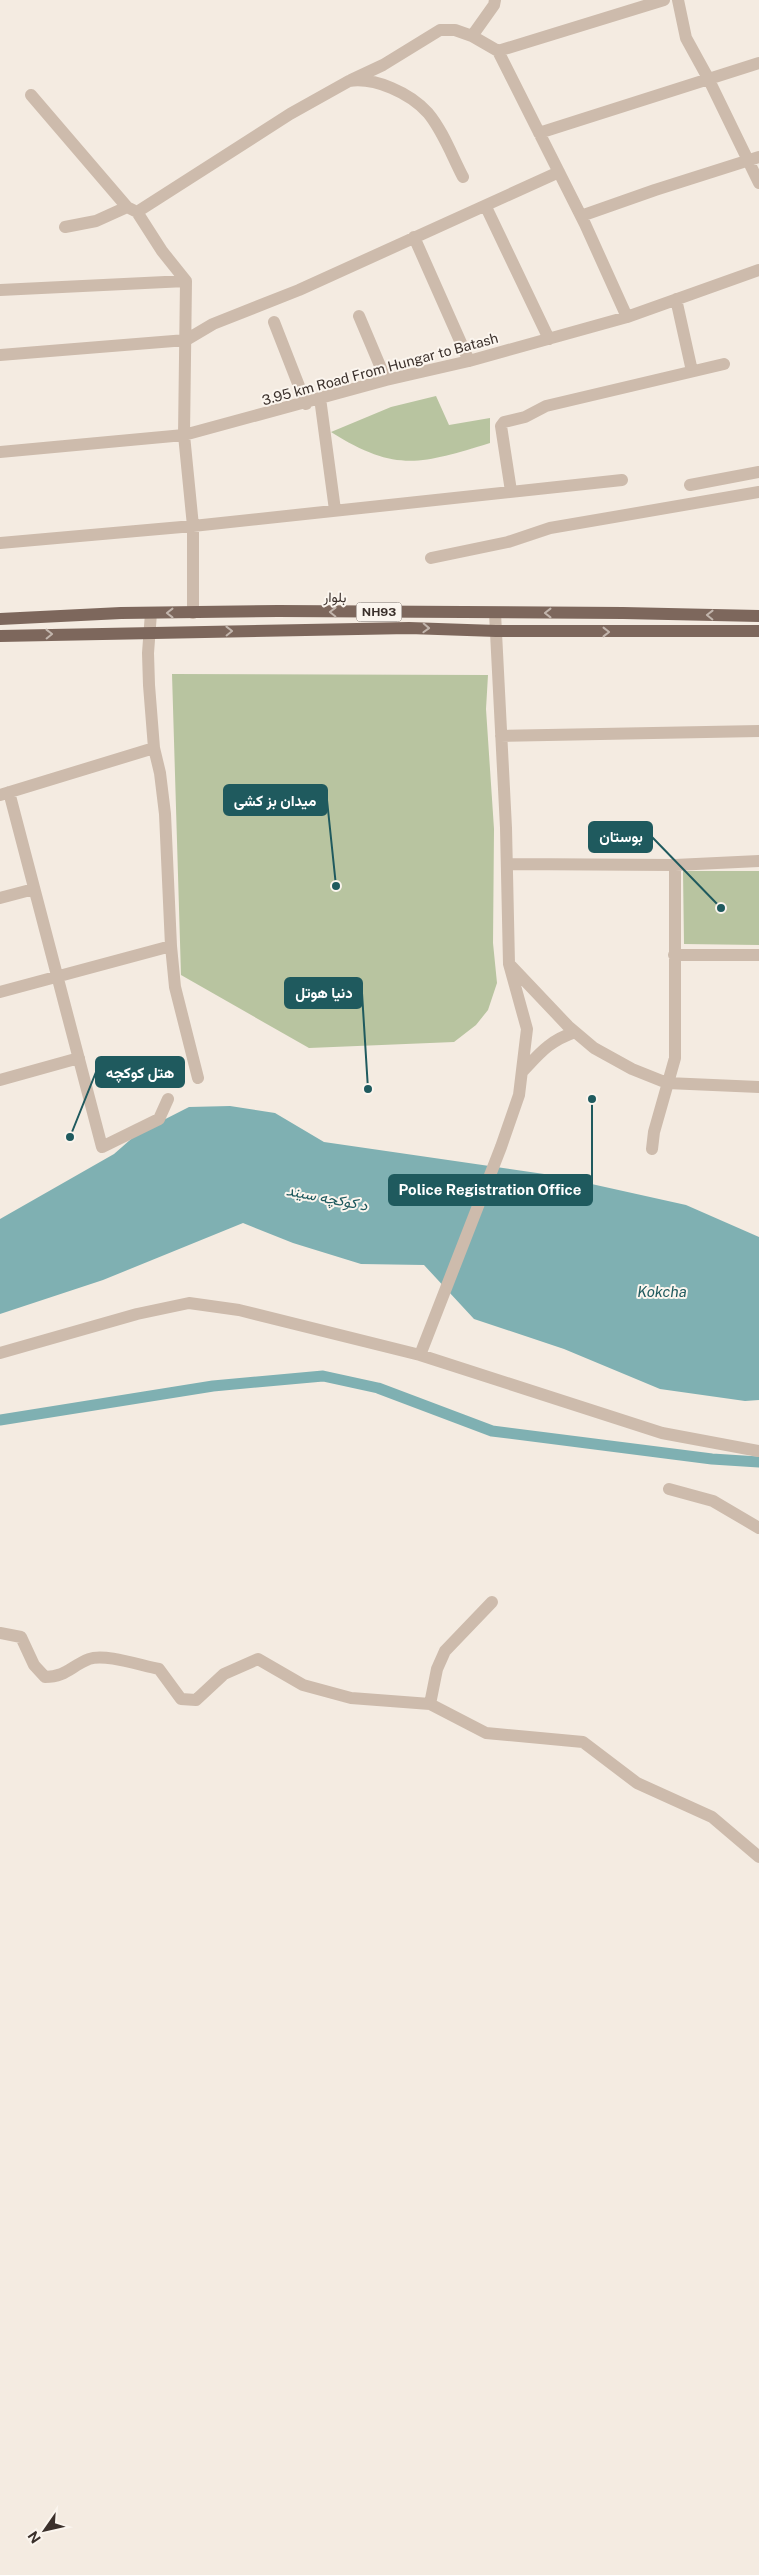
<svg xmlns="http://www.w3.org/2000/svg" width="759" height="2575" font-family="'Public Sans',Vazirmatn,sans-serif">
<rect width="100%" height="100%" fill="#f4ebe1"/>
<path fill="#b8c4a0" d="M 436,396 L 449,425 L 490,418 L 490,443 C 421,464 396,473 331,432 L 391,407 Z
M 172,674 L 488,675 L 486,709 L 494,829 L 493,943 L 497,983 L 488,1010 L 476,1025 L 454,1042 L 309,1048 L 181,975 Z
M 683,871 L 759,871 L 759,945 L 684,944 Z"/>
<path fill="#7fb0b2" d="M 230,1106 L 275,1113 L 324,1142 L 551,1175 L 686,1205 L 759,1237 L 759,1400 L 745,1401 L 660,1389 L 564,1349 L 474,1319 L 424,1265 L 361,1264 L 293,1243 L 243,1223 L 103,1280 L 0,1314 L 0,1219 L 114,1154 L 138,1133 L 189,1107 Z"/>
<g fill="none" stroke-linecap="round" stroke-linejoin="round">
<path stroke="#7fb0b2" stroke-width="11" d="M 0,1420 L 213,1386 L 323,1376 L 378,1388 L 492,1431 L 712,1459 L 759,1462"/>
<path stroke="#cdbbac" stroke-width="12" d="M 678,0 L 686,38 L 708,78 L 759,183
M 472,36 L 494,5 L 495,0
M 498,51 L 585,224 L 627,317
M 351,80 L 383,65 L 440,30 L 455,30 L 472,36 L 498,51 L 664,0
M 31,95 L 127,207 L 137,212 L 162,251 L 186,281 L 184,435 L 193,526 L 193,613
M 539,133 L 759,63
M 486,207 L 549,339
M 137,212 L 290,114 L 349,81 C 375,77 410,93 428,113 C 443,131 452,156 463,177
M 581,216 L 655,190 L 759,157
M 65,227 L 96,221 L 127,207
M 414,237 L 469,361
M 0,290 L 186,281
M 676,299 L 692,371
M 359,316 L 386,380
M 274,322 L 306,404
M 0,355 L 186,340 L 213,324 L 299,290 L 559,172
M 320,398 L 335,510
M 0,452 L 184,435 L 386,380 L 469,361 L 627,317 L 759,270
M 690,485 L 759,472
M 511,491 L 501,426 L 504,422 L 525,417 L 546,406 L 724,364
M 0,543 L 193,526 L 622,480
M 431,558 L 508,542 L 550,528 L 759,492
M 151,613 L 148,653 L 149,685 L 154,748 L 160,773 L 165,814 L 171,946 L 175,987 L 198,1078
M 501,736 L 759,731
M 9,792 L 102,1147 L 159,1119 L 168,1099
M 0,795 L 154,748
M 507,864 L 675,865 L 759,861
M 0,898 L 34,889
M 674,955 L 759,955
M 511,966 L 568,1026 L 594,1048 L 632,1069 L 667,1083 L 759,1087
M 0,992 L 171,946
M 522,1072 C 540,1053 549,1041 575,1032
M 0,1080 L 79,1058
M 652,1149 L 654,1132 L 675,1058 L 675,865
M 0,1353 L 137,1314 L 189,1303 L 239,1310 L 420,1355 L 662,1433 L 759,1451
M 420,1355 L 501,1147 L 519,1095 L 527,1029 L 509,964 L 506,828 L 495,613
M 669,1489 L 713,1501 L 759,1528
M 0,1633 L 21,1637 L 34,1665 L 45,1677 C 66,1677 71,1666 89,1659 C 105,1653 142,1666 159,1669 L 181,1699 L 196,1700 L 224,1674 L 258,1659 L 303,1685 L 351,1698 L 430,1704 L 486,1733 L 583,1742 L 637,1783 L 712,1817 L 759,1857
M 430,1704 L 437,1669 L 445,1651 L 492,1602"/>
<path stroke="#7d675c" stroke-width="12" d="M 0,619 L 121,613 L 278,611 L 623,613 L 759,616
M 0,636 L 409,628 L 496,631 L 759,631"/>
</g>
<defs><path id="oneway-chevron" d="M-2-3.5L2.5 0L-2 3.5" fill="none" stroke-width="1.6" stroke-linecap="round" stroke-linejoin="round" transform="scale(1.25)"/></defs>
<g stroke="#c2b5ac">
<use href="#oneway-chevron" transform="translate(333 612) rotate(-179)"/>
<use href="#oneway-chevron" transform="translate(170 613) rotate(-180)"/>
<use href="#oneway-chevron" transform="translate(548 613) rotate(-180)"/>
<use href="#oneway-chevron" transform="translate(710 615) rotate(-179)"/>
<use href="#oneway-chevron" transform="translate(426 628) rotate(2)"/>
<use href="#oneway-chevron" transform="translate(229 631) rotate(-1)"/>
<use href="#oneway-chevron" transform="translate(606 632)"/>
<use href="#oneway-chevron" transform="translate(49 634) rotate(-1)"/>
</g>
<g text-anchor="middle" stroke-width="4" stroke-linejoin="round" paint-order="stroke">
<rect fill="#fbf5ee" stroke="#756b66" stroke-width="1" x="356.5" y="602.5" width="45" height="19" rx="4"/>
<g font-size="12" font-weight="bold" fill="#3b302b">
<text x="379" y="616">NH93</text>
</g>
<g font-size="14" fill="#3b302b" stroke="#fbf5ee">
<text transform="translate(380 369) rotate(-15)" y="5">3.95 km Road From Hungar to Batash</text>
<text transform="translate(335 597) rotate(1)" y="5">بلوار</text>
</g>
<g font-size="15" font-style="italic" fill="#1f5a5e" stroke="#fbf5ee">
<text transform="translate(327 1198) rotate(11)" y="5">د کوکچه سیند</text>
<text x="662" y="1297">Kokcha</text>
</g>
</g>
<path fill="none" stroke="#1f5a5e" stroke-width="2" d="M336 886L327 800M721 908L652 837M368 1089L362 993M70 1137L96 1072M592 1099L592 1190"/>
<g fill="#1f5a5e" stroke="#fbf5ee" stroke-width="2">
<circle cx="336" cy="886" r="5"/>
<circle cx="721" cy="908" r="5"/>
<circle cx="368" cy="1089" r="5"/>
<circle cx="70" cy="1137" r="5"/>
<circle cx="592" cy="1099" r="5"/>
</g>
<g fill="#1f5a5e" stroke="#1f5a5e" stroke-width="2">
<rect x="224" y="785" width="103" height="30" rx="5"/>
<rect x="589" y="822" width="63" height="30" rx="5"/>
<rect x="285" y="978" width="77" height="30" rx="5"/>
<rect x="96" y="1057" width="88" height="30" rx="5"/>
<rect x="389" y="1175" width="203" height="30" rx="5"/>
</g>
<g font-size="15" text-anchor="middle" font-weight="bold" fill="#fff">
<text x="275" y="806">میدان بز کشی</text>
<text x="621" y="842">بوستان</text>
<text x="324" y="998">دنیا هوتل</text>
<text x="140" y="1078">هتل کوکچه</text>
<text x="490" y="1195">Police Registration Office</text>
</g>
<g transform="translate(45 2530) rotate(236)" stroke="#fbf5ee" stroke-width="4" paint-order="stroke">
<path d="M0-4L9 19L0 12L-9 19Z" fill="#3b302b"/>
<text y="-8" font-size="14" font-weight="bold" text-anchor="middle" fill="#3b302b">N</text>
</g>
</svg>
